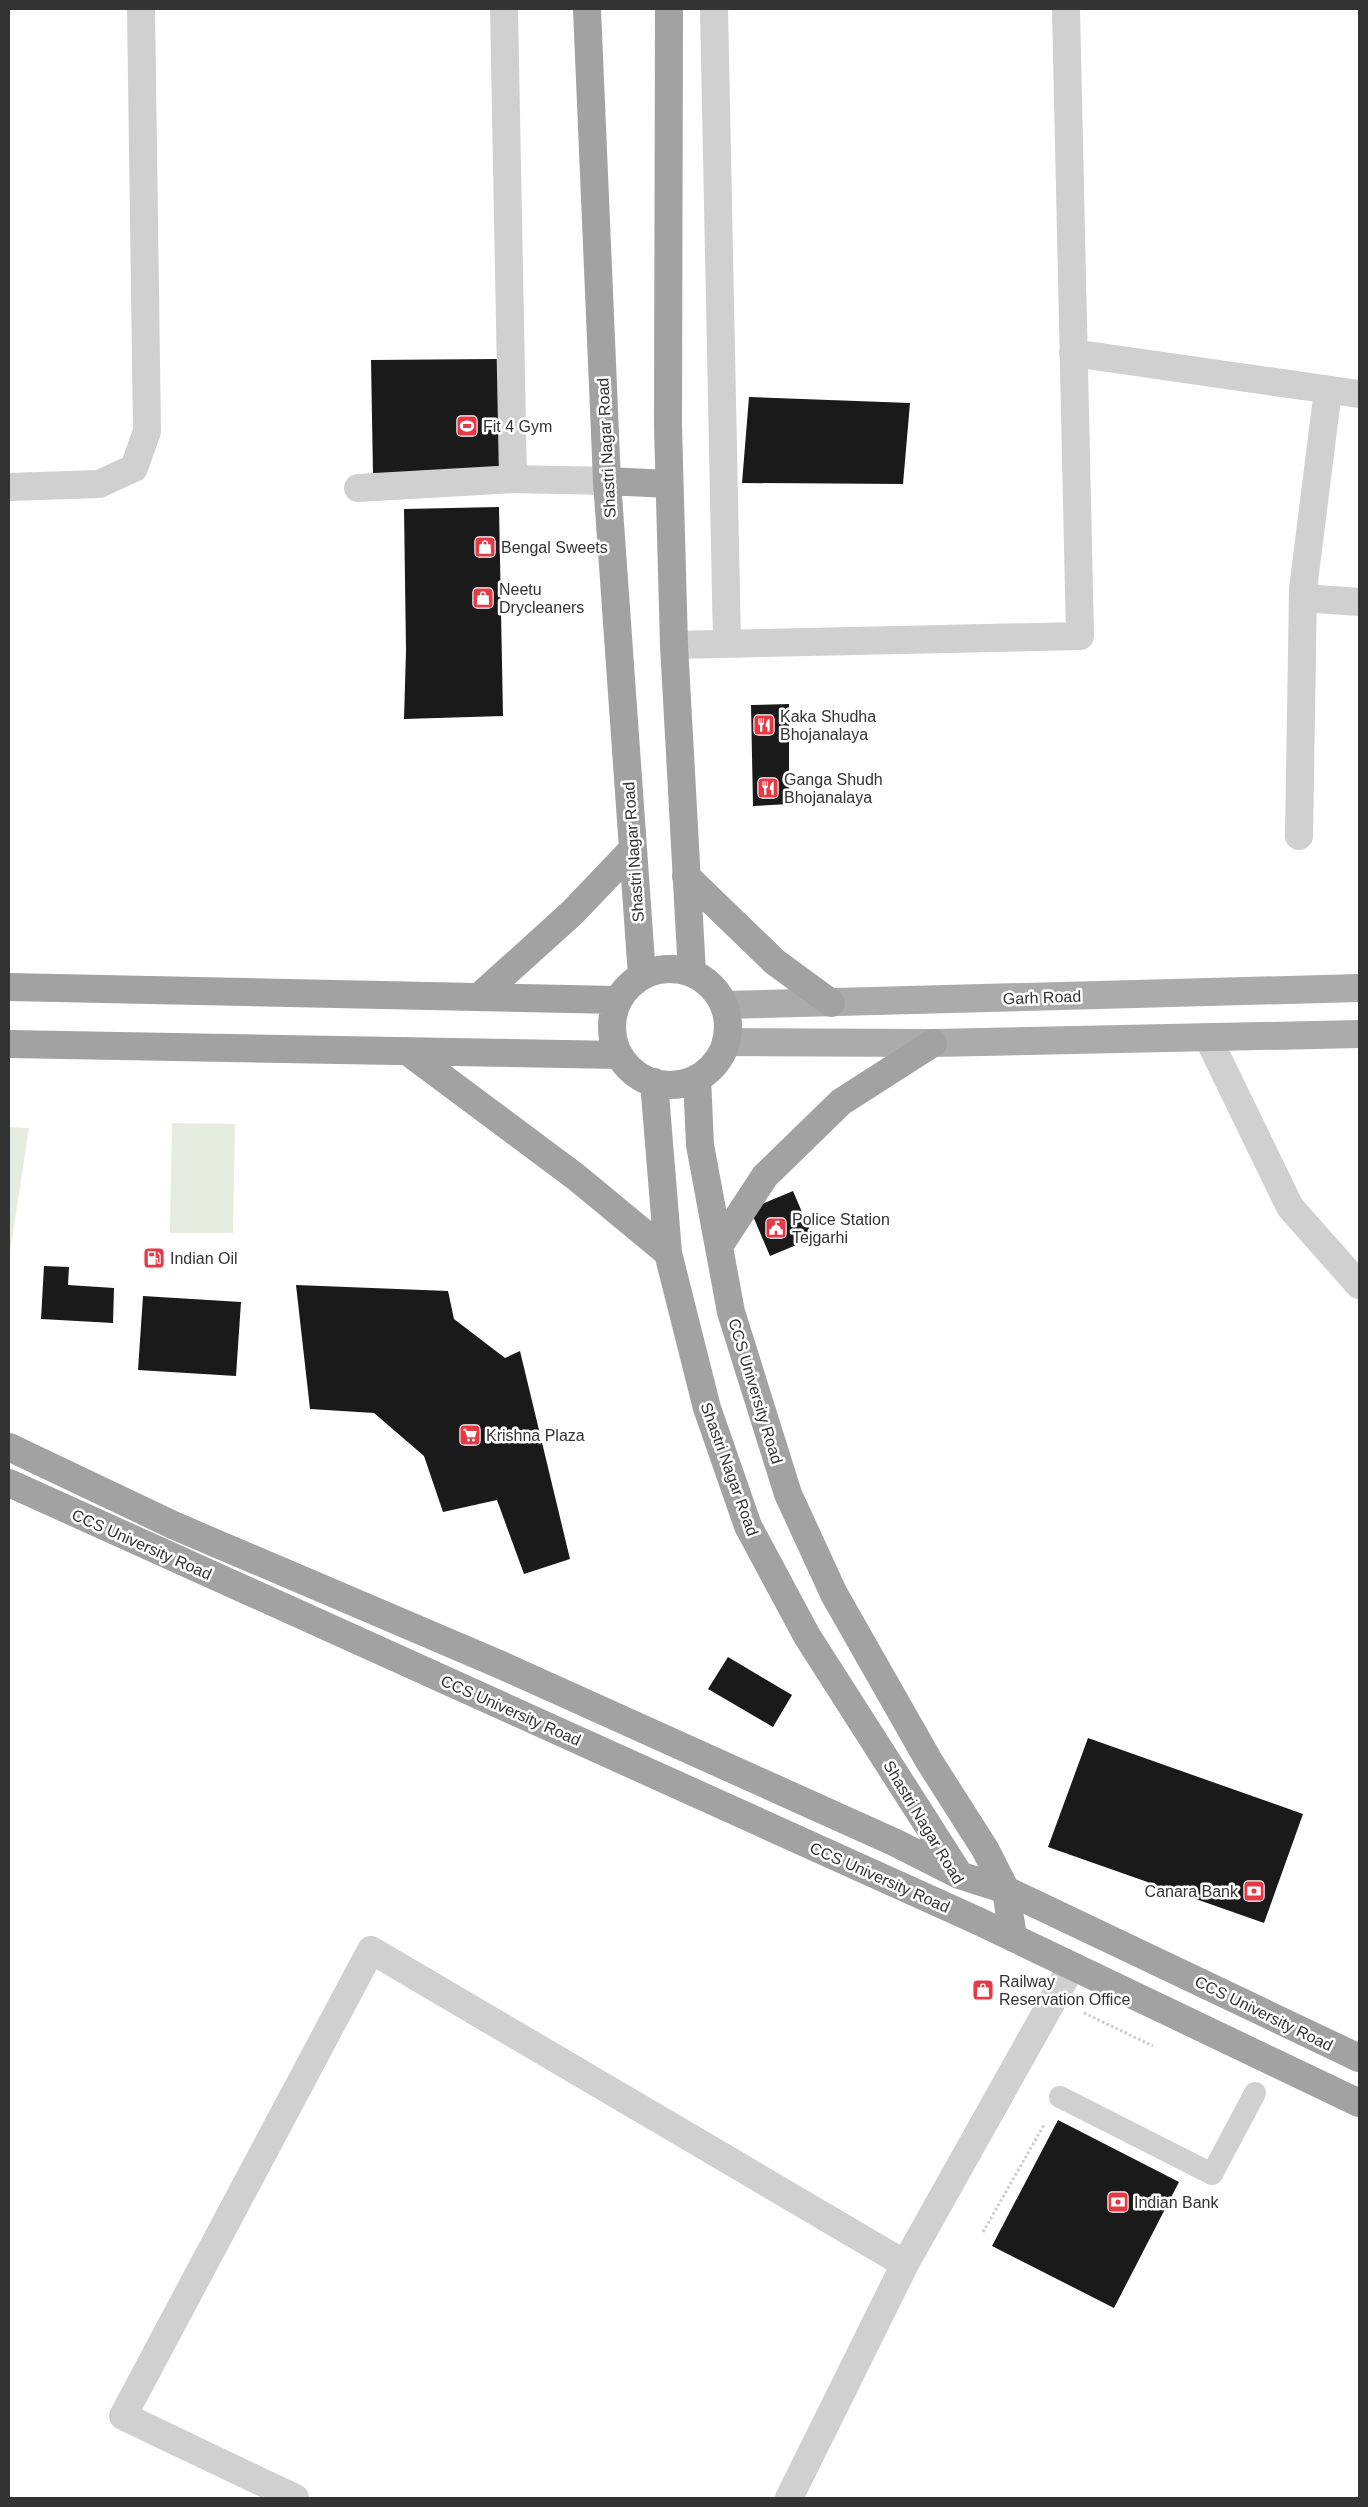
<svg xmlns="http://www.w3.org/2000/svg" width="1368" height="2507" font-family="Arial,sans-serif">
<rect width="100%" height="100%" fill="#fff"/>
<path fill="#e6ecdf" d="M 172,1123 L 235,1124 L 233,1233 L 170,1233 Z
M 9,1127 L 29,1128 L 9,1259 Z"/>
<path fill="#1a1a1a" d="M 498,359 L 500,472 L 373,475 L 371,360 Z
M 749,397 L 910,403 L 903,484 L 742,483 Z
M 499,507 L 503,716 L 404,719 L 406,651 L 404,509 Z
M 789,704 L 789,804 L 753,806 L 751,705 Z
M 793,1191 L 813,1238 L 770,1256 L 750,1209 Z
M 44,1266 L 69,1267 L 68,1285 L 114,1288 L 113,1323 L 41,1319 Z
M 296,1285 L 448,1291 L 454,1319 L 505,1358 L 520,1351 L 570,1559 L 524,1574 L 497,1500 L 443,1512 L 424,1456 L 374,1413 L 310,1409 Z
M 143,1296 L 241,1302 L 236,1376 L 138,1370 Z
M 728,1657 L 792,1695 L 773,1727 L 708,1689 Z
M 1088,1738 L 1303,1814 L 1264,1923 L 1048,1847 Z
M 1058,2120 L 1179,2182 L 1114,2308 L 992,2246 Z"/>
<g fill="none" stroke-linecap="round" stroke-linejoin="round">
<path stroke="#cdcdcd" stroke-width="3" stroke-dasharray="2.5 2.5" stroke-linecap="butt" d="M 1084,2013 L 1153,2046
M 983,2232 L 1044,2125"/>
<path stroke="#d0d0d0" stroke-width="22" d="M 1060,2097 L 1212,2174 L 1255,2093"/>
<path stroke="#d0d0d0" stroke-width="28" d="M 504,9 L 513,479
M 714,9 L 727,644
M 1073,353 L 1359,394
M 9,487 L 99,484 L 134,468 L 147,431 L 141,9
M 358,488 L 513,479 L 607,481
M 1303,598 L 1359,602
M 674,645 L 1080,636 L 1066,9
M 1299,836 L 1303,589 L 1328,390
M 1208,1038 L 1290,1207 L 1359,1285
M 295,2498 L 123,2416 L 371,1950 L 905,2264 L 1072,1966
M 789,2498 L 905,2264"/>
<path stroke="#ababab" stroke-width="28" d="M 724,1005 L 1359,988
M 726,1042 L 933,1043 L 1359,1034"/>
<path stroke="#a2a2a2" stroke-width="28" d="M 587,9 L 607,481 L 642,976
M 669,9 L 668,426 L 674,645 L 692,973
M 607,481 L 669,484
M 686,876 L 775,962 L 831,1003
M612 1027a58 58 0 1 1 116 0a58 58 0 1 1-116 0Z
M 9,987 L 618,1000
M 479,997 L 573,912 L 633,849
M 9,1044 L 619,1055
M 407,1051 L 576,1177 L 668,1253
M 697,1078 L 700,1145 L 731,1312 L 788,1494 L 834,1594 L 929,1761 L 985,1849 L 1006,1890 L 1013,1938
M 654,1082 L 668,1253 L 707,1408 L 748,1526 L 807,1636 L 959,1874
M 719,1246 L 765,1176 L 841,1102 L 933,1043
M 9,1447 L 173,1525 L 501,1665 L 896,1843 L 959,1875 L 1006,1890 L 1359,2058
M 9,1483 L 976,1920 L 1359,2103"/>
</g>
<defs>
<g id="stadium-square" transform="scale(1.125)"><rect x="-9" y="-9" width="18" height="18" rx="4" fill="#e63946" stroke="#fff"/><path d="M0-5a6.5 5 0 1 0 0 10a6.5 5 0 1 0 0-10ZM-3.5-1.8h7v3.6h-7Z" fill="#fff"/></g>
<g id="shop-square" transform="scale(1.125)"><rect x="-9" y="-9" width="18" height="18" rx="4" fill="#e63946" stroke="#fff"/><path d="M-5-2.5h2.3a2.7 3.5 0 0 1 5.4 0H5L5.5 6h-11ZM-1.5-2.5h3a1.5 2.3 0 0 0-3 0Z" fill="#fff"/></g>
<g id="restaurant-square" transform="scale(1.125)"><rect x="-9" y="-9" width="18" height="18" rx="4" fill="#e63946" stroke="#fff"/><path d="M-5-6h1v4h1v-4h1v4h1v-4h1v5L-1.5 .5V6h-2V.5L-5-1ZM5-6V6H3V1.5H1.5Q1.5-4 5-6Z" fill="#fff"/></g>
<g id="civic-square" transform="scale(1.125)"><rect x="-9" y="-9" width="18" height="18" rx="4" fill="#e63946" stroke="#fff"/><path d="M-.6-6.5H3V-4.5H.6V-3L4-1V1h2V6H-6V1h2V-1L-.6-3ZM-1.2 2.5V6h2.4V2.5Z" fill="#fff"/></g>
<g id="fuel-square" transform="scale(1.125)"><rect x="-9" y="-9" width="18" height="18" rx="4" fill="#e63946" stroke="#fff"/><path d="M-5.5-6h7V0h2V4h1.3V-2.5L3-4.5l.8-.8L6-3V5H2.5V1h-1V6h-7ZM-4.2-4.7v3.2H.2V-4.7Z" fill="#fff"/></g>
<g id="supermarket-square" transform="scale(1.125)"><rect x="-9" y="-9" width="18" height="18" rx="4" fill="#e63946" stroke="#fff"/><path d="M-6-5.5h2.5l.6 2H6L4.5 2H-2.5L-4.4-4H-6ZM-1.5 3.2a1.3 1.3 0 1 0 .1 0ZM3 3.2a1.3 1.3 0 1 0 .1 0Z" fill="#fff"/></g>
<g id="bank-square" transform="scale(1.125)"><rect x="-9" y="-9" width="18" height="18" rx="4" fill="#e63946" stroke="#fff"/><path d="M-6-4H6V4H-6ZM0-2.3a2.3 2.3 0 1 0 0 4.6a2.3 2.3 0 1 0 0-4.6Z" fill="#fff"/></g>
</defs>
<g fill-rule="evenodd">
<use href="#stadium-square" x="467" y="426"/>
<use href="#shop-square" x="485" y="547"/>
<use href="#shop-square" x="483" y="598"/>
<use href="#restaurant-square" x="764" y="725"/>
<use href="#restaurant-square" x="768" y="788"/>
<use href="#civic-square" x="776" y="1228"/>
<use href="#fuel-square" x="154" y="1258"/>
<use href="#supermarket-square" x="470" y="1435"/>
<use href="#bank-square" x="1254" y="1891"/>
<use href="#shop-square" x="983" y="1990"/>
<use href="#bank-square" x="1118" y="2202"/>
</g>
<g text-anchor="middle" stroke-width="5" stroke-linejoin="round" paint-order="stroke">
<g font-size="16" fill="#333" stroke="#fff" text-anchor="start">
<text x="483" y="432">Fit 4 Gym</text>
<text x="501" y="553">Bengal Sweets</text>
<text x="499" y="595">Neetu<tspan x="499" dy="18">Drycleaners</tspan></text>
<text x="780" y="722">Kaka Shudha<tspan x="780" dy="18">Bhojanalaya</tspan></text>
<text x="784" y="785">Ganga Shudh<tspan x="784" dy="18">Bhojanalaya</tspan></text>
<text x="792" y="1225">Police Station<tspan x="792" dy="18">Tejgarhi</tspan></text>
<text x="170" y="1264">Indian Oil</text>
<text x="486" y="1441">Krishna Plaza</text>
<text x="1238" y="1897" text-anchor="end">Canara Bank</text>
<text x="999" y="1987">Railway<tspan x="999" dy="18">Reservation Office</tspan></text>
<text x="1134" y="2208">Indian Bank</text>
</g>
<g font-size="16" fill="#333" stroke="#fff">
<text transform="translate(606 448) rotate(-93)" y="6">Shastri Nagar Road</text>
<text transform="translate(633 852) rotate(-94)" y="6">Shastri Nagar Road</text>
<text transform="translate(1042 997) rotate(-2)" y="6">Garh Road</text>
<text transform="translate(756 1391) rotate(73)" y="6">CCS University Road</text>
<text transform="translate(730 1469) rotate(70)" y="6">Shastri Nagar Road</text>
<text transform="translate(142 1544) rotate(24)" y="6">CCS University Road</text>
<text transform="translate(511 1710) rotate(24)" y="6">CCS University Road</text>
<text transform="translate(924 1822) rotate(59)" y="6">Shastri Nagar Road</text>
<text transform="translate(880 1877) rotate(24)" y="6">CCS University Road</text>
<text transform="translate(1264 2013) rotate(26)" y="6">CCS University Road</text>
</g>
</g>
<rect width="1368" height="2507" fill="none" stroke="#333333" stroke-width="20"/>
</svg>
